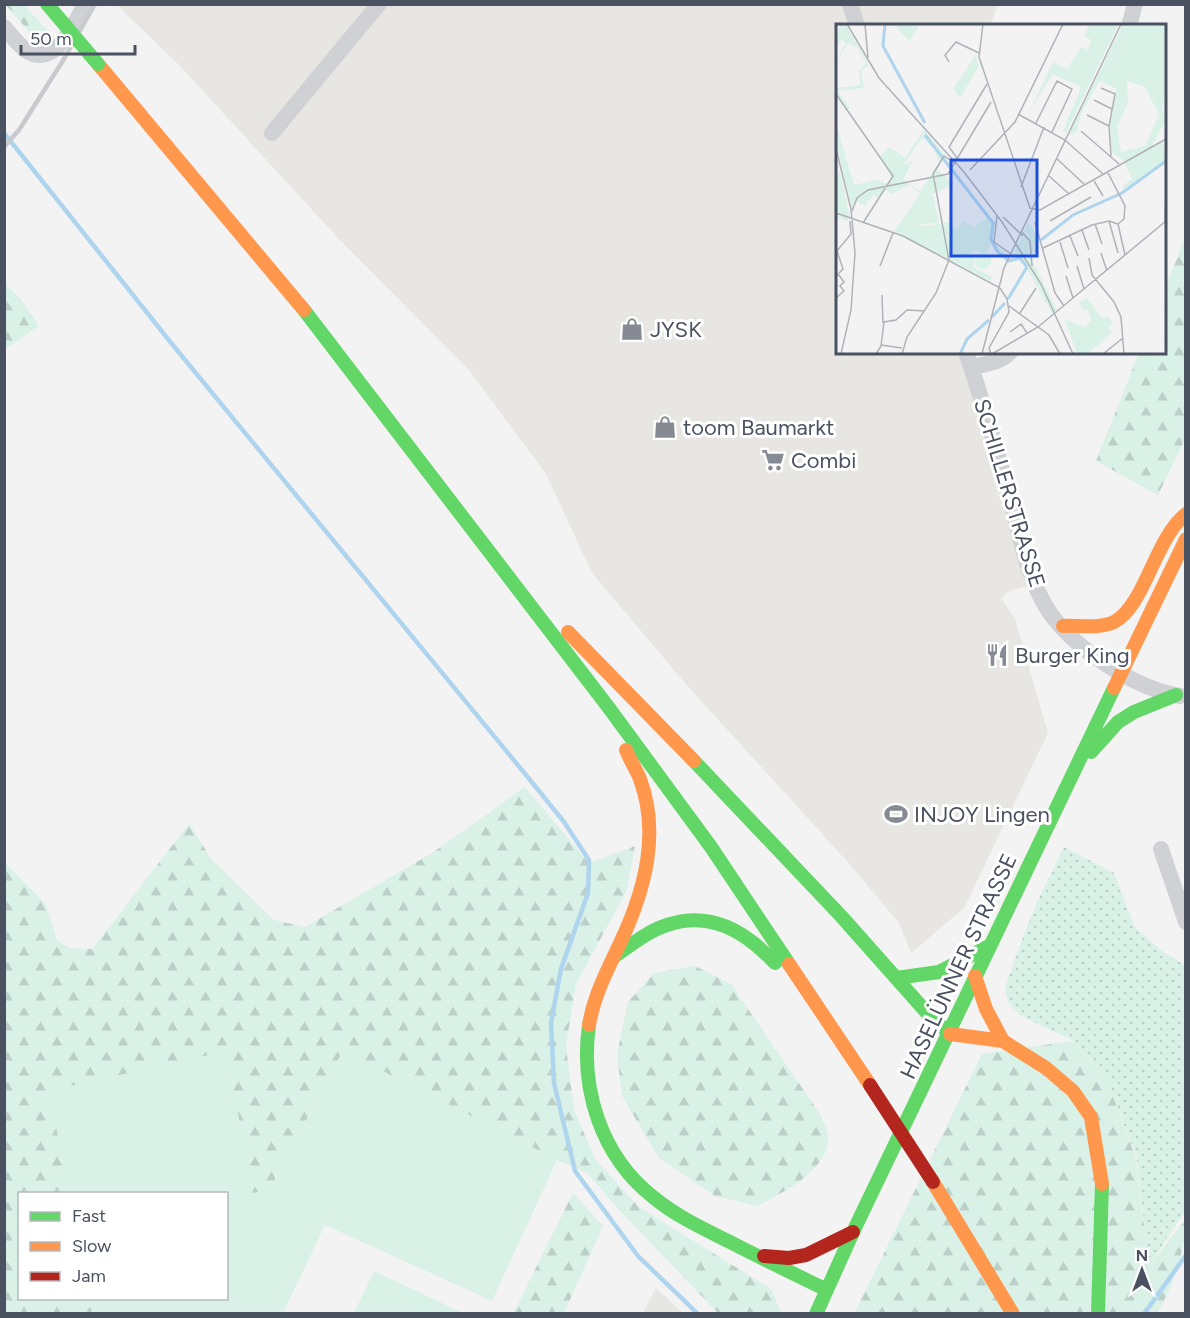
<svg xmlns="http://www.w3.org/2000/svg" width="1190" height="1318" font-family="Figtree,sans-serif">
<defs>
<pattern id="green-dots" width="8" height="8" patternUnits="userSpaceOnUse" patternTransform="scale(1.5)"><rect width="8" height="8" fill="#d9f1e7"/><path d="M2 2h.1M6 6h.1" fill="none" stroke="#bcd0c9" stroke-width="1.8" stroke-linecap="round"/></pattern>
<pattern id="forest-firs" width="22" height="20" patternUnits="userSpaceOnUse" patternTransform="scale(1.5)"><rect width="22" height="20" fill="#d9f1e7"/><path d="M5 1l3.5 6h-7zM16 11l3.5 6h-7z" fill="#bcd0c9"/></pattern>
</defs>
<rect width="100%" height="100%" fill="#f3f3f3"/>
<path fill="#e7e6e2" d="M 117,5 L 998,5 L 990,25 L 838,26 L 838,352 L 971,353 L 1035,585 L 1011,590 L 1001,598 L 1015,619 L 1048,733 L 964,908 L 911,953 L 899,923 L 846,860 L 691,690 L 592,573 L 546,474 L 469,370 L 337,237 L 178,64 Z
M 656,1288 L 683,1313 L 643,1313 Z"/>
<path fill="url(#green-dots)" d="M 1064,847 L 1114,873 L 1134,926 L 1163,952 L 1185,965 L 1185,1211 L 1149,1266 L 1137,1159 L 1107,1080 L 1072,1040 L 1021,1016 L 1008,1002 L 1005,987 L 1016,956 L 1036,904 Z"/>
<path fill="url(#forest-firs)" d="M 5,4 L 24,5 L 51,34 L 31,34 Z
M 1185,237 L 1185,439 L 1158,495 L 1096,461 L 1139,353 L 1164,352 L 1165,289 Z
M 4,283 L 20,298 L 39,326 L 5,349 Z
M 525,787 L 589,863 L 635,846 L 627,890 L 576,984 L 566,1046 L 574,1110 L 595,1159 L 639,1207 L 771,1289 L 781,1313 L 718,1313 L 621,1212 L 587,1173 L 557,1160 L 343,1051 L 270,1189 L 253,1194 L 226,1052 L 50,1091 L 69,1193 L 20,1194 L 20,1298 L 89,1299 L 92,1313 L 5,1313 L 4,862 L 46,904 L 57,940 L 69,948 L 92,949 L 189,824 L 213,861 L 274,920 L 305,927 L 432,853 Z
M 695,966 L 731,984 L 822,1117 C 824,1124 829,1133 828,1140 C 826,1172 783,1192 758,1206 L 715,1196 L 659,1158 L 622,1096 L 617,1054 L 628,1002 L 654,973 Z
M 1072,1041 L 1107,1080 L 1136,1159 L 1149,1266 L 1185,1220 C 1185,1252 1174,1286 1157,1313 L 854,1314 L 982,1054 Z
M 573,1193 L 603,1226 L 564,1313 L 514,1312 Z"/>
<path fill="#d9f1e7" d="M 226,1051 L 253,1193 L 270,1189 L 343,1051 L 557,1160 L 492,1301 L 325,1225 L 284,1311 L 272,1314 L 92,1313 L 89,1299 L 226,1298 L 226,1194 L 69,1193 L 49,1091 Z
M 374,1271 L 463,1313 L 354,1313 Z"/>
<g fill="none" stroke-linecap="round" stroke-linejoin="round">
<path stroke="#afd4ed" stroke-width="4.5" d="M 4,133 L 172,344 L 535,786 L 564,822 L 589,860 L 588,893 L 561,969 L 551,1023 L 554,1083 L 575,1171 L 638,1256 L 698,1314
M 1144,1314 L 1186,1255"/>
<path stroke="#cfd1d4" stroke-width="16" d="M 850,4 L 857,26
M 1129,26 L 1135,4
M 4,27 C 11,35 19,46 27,51 C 55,69 75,23 85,4
M 272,133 L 379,4
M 966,352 C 981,396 994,440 1006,484 C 1018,525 1025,574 1048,610 C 1074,649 1134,688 1180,696
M 971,367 C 985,364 1000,363 1010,352
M 1161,849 L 1186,922"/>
<path stroke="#63d668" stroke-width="14" d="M 304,310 L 609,708 L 711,847 L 789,964
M 1091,752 L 1118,722 L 1134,712 L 1176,695
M 694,761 L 841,916 L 928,1014 L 950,1034
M 615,956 C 631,945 648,931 667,925 C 711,910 746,932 775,963
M 896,978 L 939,972 L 991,945
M 589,1025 C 580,1089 601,1156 653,1197 C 676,1216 702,1228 728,1241 C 761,1258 794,1274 827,1290
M 816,1314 L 853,1232 L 1114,688
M 1098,1314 L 1102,1184"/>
<path stroke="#ff974d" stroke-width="14" d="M 98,64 L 304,310
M 1063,626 C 1079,625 1100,629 1114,622 C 1145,606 1155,538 1186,514
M 568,632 L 694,761
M 1114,688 L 1186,539
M 789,964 L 870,1085
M 975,976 L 986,1009 L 1003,1041
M 589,1025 C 594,994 609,967 622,939 C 645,889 660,833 640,779 C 636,769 630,760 626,750
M 950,1034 L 1003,1041 L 1046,1068 L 1073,1091 L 1091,1117 L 1102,1184
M 933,1182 L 1013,1314"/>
<path stroke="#b3261e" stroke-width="14" d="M 764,1256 L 789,1258 L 806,1255 L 853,1232"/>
<path stroke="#c9cacd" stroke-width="4.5" d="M 4,147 L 19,130 L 64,59 L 95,4"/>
<path stroke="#63d668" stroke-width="14" d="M 47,4 L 98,64"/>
<path stroke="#b3261e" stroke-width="14" d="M 870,1085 L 933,1182"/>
</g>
<defs>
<g id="shop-bare" transform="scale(1.8)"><path d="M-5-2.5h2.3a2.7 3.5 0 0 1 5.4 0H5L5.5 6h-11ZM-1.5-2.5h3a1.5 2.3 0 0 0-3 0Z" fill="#858a93" stroke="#fff" stroke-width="2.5" paint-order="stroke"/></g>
<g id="supermarket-bare" transform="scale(1.8)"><path d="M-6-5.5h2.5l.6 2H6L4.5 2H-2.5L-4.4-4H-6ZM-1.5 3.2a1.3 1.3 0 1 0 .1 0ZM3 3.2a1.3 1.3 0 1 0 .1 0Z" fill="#858a93" stroke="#fff" stroke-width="2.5" paint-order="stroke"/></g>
<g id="restaurant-bare" transform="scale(1.8)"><path d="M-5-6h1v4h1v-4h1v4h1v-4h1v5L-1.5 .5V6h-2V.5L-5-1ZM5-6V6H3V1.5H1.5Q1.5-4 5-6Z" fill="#858a93" stroke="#fff" stroke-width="2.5" paint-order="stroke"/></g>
<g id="stadium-bare" transform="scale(1.8)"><path d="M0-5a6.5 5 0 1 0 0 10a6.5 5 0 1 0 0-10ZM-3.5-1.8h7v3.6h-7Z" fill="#858a93" stroke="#fff" stroke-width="2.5" paint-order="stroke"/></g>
</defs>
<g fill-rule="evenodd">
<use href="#shop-bare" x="632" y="329"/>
<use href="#shop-bare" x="665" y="427"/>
<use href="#supermarket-bare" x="773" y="460"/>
<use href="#restaurant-bare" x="997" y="655"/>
<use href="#stadium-bare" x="896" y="814"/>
</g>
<g text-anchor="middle" stroke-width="6" stroke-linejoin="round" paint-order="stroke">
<g font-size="22" fill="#4a5160" stroke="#fff" text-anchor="start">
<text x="650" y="337">JYSK</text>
<text x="683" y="435">toom Baumarkt</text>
<text x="791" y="468">Combi</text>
<text x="1015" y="663">Burger King</text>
<text x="914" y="822">INJOY Lingen</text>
</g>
<g font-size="22" fill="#4a5160" stroke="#fff">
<text transform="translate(1010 493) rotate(73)" y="8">SCHILLERSTRASSE</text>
<text transform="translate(958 966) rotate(-65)" y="8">HASELÜNNER STRASSE</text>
</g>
</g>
<g transform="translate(836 24)">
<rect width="330" height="330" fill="#f3f3f3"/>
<path d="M 58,0 L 78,0 L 82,4 L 73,17 ZM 140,31 L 143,42 L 124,74 L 117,65 ZM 97,171 L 103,199 L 68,201 L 66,198 L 78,179 ZM 192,198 L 204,216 L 198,228 L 195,214 L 188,208 ZM 250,274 L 266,294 L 272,292 L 277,299 L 272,303 L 276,309 L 251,330 L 241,330 L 229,296 L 249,303 L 255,296 L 252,285 L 246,286 L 243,278 Z" fill="#d9f1e7"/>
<path d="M 4,0 L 9,0 L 33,40 L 25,48 L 28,64 L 1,67 L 14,84 L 0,94 L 11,85 L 8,80 L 0,86 L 7,79 L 0,71 L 0,64 L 24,61 L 23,47 L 30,39 L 21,23 L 12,19 L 0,39 L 10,18 L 5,16 L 0,23 ZM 254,0 L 282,1 L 230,109 L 227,107 L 245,63 L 217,50 L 194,86 L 217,38 L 231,45 L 245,23 L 252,26 L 255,16 L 248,12 ZM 287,0 L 330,0 L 330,76 L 326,86 L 330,96 L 316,121 L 327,117 L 330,138 L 286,170 L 288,161 L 296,155 L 288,137 L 275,127 L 274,99 L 280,64 L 263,57 L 245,90 L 241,107 L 232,112 ZM 291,57 L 309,63 L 323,90 L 309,122 L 285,128 L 281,103 L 292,79 ZM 0,99 L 18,161 L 40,156 L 52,160 L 56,154 L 44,133 L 53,123 L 69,134 L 88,106 L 109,130 L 103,139 L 97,123 L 86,114 L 67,142 L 78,135 L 67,155 L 84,168 L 99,144 L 118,160 L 78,179 L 66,198 L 91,202 L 114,198 L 121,205 L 128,196 L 137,203 L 153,193 L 161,198 L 156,217 L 171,230 L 170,235 L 157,221 L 140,213 L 122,234 L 135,231 L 139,233 L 137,243 L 158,254 L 154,257 L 58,207 L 84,170 L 73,161 L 56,170 L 48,165 L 42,174 L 37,171 L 29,182 L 19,176 L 16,184 L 0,121 ZM 4,148 L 14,194 L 10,197 L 0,193 L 0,154 ZM 186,213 L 195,214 L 198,227 L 201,224 L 196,236 L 221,286 L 216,290 L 186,235 L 174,236 Z" fill="#d9f1e7" fill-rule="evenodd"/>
<path d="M 131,212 L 133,223 L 140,212 L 155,220 L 150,230 L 138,225 L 135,231 L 122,234 L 118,215 ZM139 237a8 8 0 1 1 16 0a8 8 0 1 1-16 0Z" fill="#d9f1e7"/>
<path fill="none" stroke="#afd4ed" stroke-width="3" d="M 49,0 L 47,22 L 89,99M 89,111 L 157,199 L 155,215 L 161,227 L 173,237 L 184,234 L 191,243M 205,216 L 237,191 L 286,169 L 330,137M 172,275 L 191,243M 156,293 L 169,279M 124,330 L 131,315 L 153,296"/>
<path fill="none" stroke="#afb2b8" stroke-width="1.5" d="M 11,0 L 43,54 L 128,148 L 166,198 L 205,260 L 237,330M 29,0 L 32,34M 147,0 L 143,33 L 194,184 L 204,186 L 330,115M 113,38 L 109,31 L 120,18 L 143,29M 265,64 L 279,70 L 273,102 L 275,132M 0,70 L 57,152 L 27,199M 258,76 L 276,85M 182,90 L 229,116 L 267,150M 251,91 L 273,102M 200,99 L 221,57 L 236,65 L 216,108M 245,107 L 283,140M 0,125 L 15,185 L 19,229 L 15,286 L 5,330M 220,134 L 248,160M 134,146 L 179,98 L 227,0M 271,147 L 289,182 L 288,195 L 282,200M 212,151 L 233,170M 257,155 L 267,172M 185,163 L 208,103M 16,187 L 21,174 L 32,166 L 112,150 L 155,78M 0,189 L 67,212 L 164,264 L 171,275 L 173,288 L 153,324 L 155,330M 161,192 L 158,218 L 175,230M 167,193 L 187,212M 214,197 L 255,173M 273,197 L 282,229M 199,198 L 219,269 L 228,282M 329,198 L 330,158M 259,200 L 266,220M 282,200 L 289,231M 246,206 L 253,226M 185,207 L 194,217 L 196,242M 234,212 L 242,232M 224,218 L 232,244M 207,224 L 256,201 L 273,197 L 282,200M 0,228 L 15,210 L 14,197M 265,229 L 271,247M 253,234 L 256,251 L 278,278 L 285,293 L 288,330M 44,242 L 57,209M 241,242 L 248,265M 0,252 L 7,245 L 1,227M 230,252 L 237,274M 46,271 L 47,299M 0,274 L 8,267 L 4,262 L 8,258 L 2,250M 173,282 L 213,311 L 224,330M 184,289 L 200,264M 174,308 L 185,300 L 191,309M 45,321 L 66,324M 40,330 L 45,322 L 48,298 L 60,296 L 71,286 L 89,287M 66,330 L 71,313 L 100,269 L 113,236 L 97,150 L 108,132 L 119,139 L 121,134 L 113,123 L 151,60M 146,330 L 168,244 L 285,0M 156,330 L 202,303 L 330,197M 267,330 L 287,314"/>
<path fill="#1d4ed8" fill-opacity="0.15" stroke="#1d4ed8" stroke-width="3" d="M 115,136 L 201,136 L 201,232 L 115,232 Z"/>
<rect width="330" height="330" fill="none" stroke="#4a5160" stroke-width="3"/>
</g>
<rect width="1190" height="1318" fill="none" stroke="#4a5160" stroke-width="12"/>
<rect x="18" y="1192" width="210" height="108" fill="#ffffff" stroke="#b7b9bf" stroke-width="1.5"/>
<rect x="30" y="1212" width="30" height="9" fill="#63d668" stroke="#b7b9bf" stroke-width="1.5"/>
<text x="72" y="1222" font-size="18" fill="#4a5160">Fast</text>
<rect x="30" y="1242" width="30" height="9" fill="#ff974d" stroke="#b7b9bf" stroke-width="1.5"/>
<text x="72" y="1252" font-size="18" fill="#4a5160">Slow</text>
<rect x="30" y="1272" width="30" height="9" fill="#b3261e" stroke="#b7b9bf" stroke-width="1.5"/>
<text x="72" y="1282" font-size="18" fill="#4a5160">Jam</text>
<g transform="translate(1142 1270)" stroke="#ffffff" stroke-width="4.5" paint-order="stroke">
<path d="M0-4.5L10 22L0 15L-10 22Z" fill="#4a5160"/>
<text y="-9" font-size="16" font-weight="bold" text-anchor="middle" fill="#4a5160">N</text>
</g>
<path d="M21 45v9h114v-9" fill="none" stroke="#4a5160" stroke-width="3"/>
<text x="30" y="45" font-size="18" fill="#4a5160" stroke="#ffffff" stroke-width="4.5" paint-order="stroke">50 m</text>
</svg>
